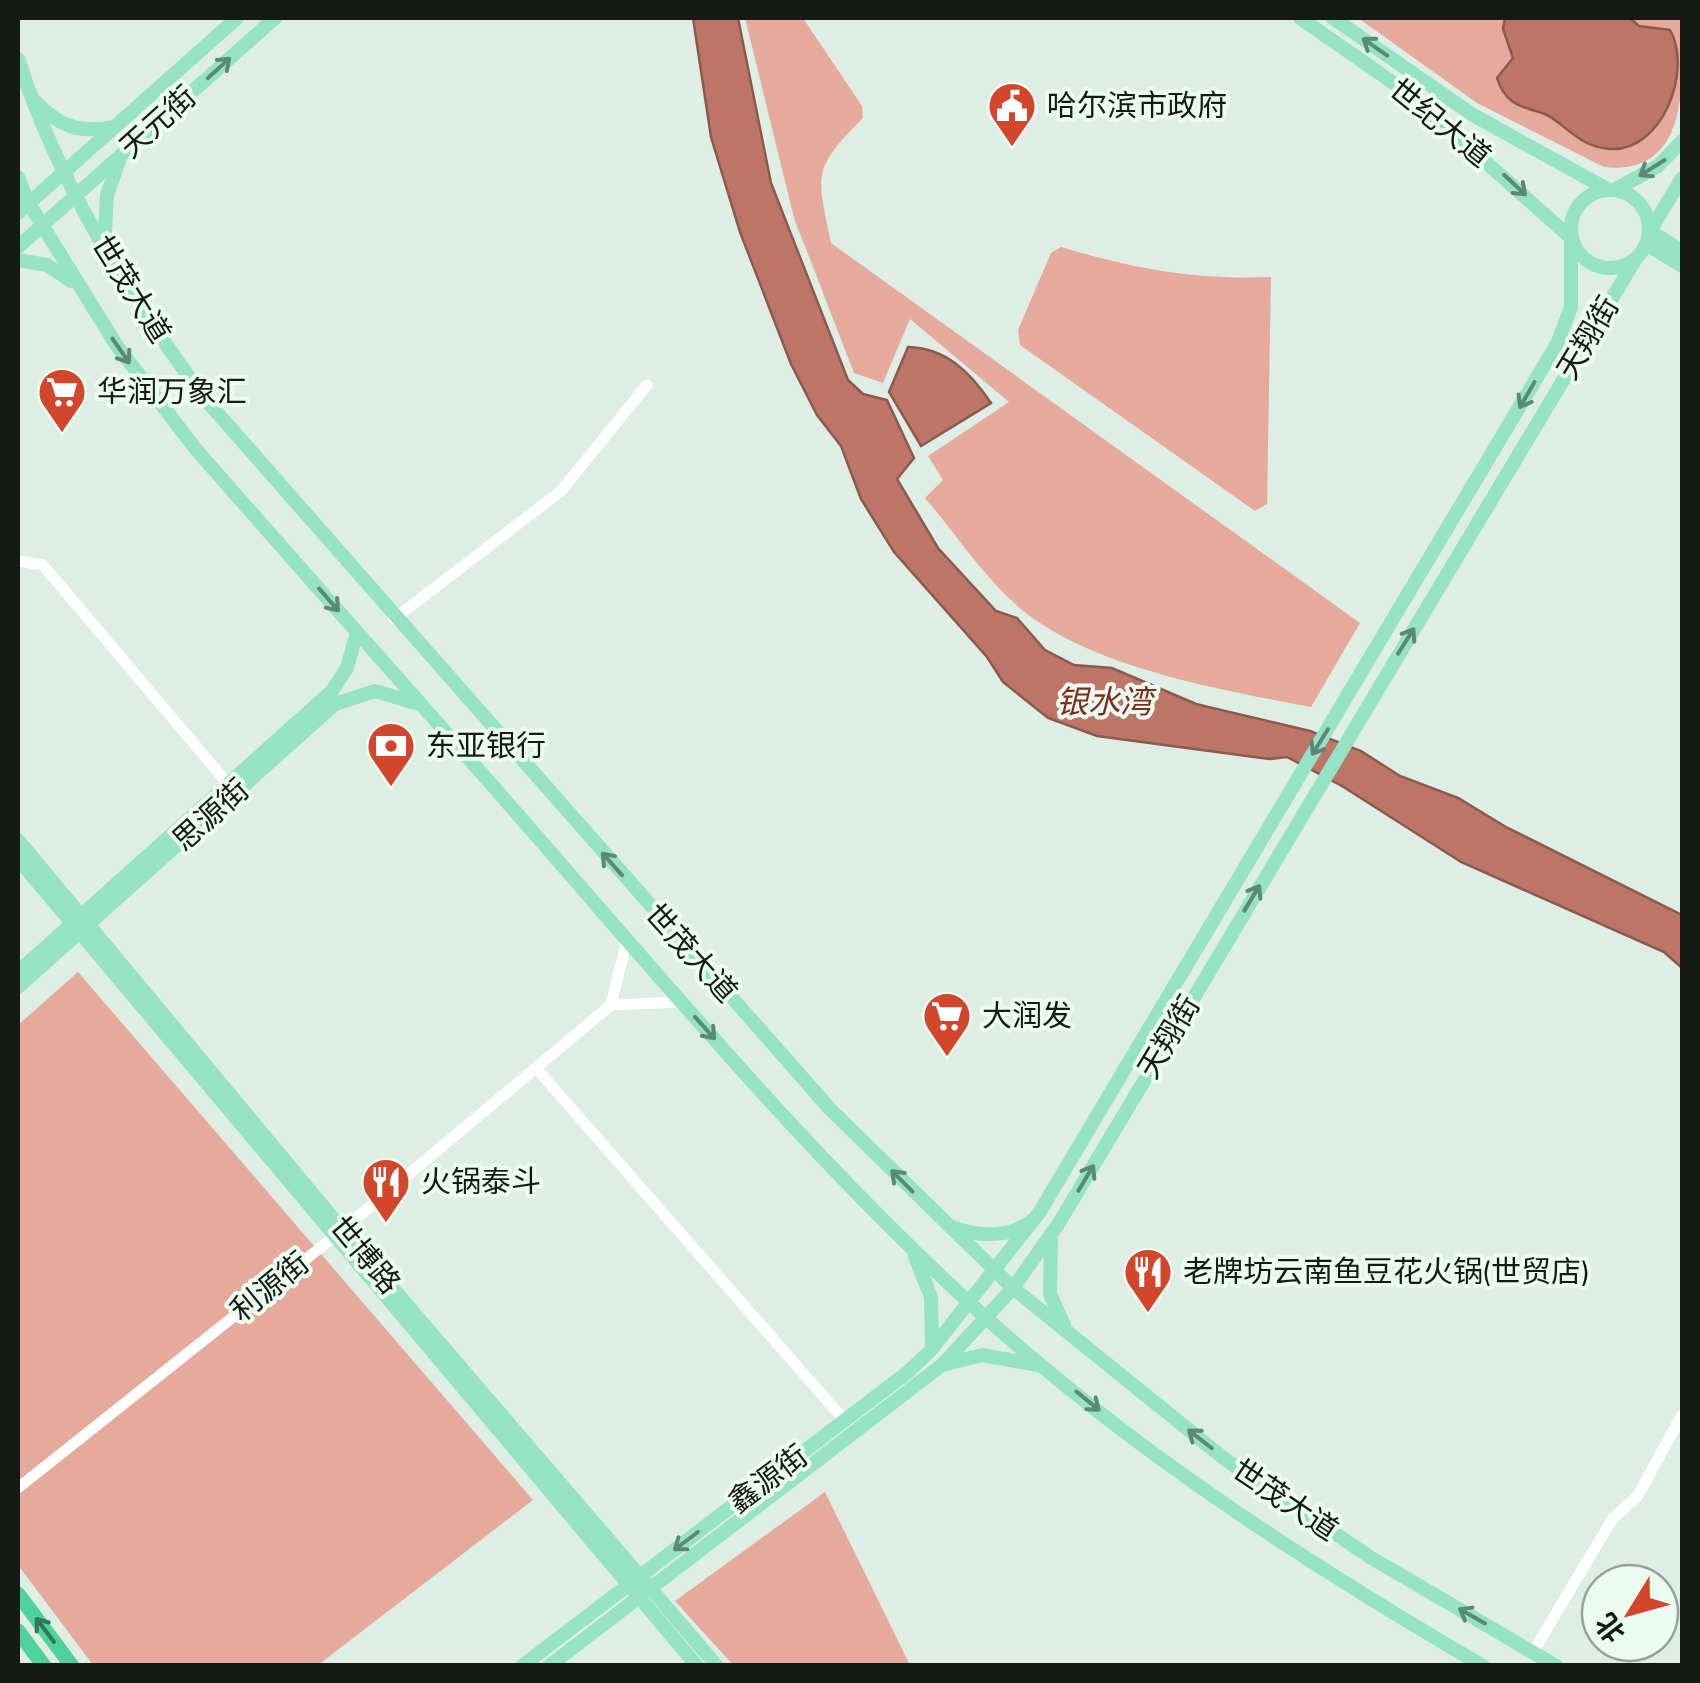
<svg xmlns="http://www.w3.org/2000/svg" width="1700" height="1683" font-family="'Titillium Web','Noto Sans SC',sans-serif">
<rect width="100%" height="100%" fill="#deeee5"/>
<path fill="#e6aa9c" d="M 745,18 L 803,18 L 862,106 L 863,118 C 811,170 817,174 831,243 L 1360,623 L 1311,707 C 1222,690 1092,668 1021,609 C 985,579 956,534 925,498 L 943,480 L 928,456 L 1009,402 L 910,319 L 883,383 L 854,373 L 794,218 Z
M 1358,18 L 1682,18 C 1682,75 1693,177 1604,167 L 1477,103 Z
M 1061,247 C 1135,269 1193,280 1271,277 L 1267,504 L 1255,511 L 1020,345 L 1018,330 L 1051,253 Z
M 78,972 L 533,1500 L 318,1665 L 93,1665 L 18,1565 L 18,1025 Z
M 825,1492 L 910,1665 L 733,1665 L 675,1601 Z"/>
<path fill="#bc7566" stroke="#8a5a4e" stroke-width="2.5" d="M 693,18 L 738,18 L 771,183 L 848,380 L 863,394 L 887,400 L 914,458 L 897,479 L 938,548 L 996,611 L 1017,618 L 1045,650 L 1074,665 L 1112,668 L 1196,704 L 1310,731 L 1361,751 L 1400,776 L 1458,798 L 1506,827 L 1682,915 L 1682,968 L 1664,952 L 1461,862 L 1342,786 L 1287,757 L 1269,759 L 1097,736 L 1048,718 L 1003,682 L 987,657 L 894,552 L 861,499 L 841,446 L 817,415 L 791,364 L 740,232 L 711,137 Z
M 1505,18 L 1630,18 L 1639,26 L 1670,30 C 1693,71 1662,152 1610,149 C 1576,147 1562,119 1542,113 C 1520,106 1505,104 1497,78 L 1513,58 L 1503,29 Z
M 908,347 C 946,348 970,372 991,403 L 921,446 L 889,392 Z"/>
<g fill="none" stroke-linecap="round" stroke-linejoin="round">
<path stroke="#fff" stroke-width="11" d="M 18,561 L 43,565 L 228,784
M 394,619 L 561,491 L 647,385
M 611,1005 L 682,1002
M 611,1005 L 627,940
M 536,1068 L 845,1421
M 18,1488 L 335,1236 L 611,1005
M 1533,1652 L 1613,1518 L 1637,1497 L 1682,1415"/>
<path stroke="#95e3c4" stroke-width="14" d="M 1333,18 L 1473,115 L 1607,189
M 18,59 C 59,184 127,293 205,399 L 830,1109 L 1013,1288 L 1226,1460 L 1370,1557 L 1556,1666
M 35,101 C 58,126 80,134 113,127
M 18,177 L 28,202 L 117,346 L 194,447 C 318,589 444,729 567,871 C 701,1025 833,1180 984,1316 C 1135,1452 1308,1564 1483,1666
M 1682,178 L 1650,231 L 1682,251
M 1616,189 L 1658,166 L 1682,141
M1571 229a39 39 0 1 1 78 0a39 39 0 1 1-78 0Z
M 18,213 L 237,18
M 1646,244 L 1682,266
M 18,247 L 275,18
M 104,249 L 107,195 L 120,158
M 18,260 L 47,265 L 71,281
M 18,840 L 342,1229 L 717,1666
M 18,859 L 697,1666
M 18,972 L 332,691 L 347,668 L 357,632
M 18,987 L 335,704 L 375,691 L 419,704
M 952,1227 C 976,1236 1010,1239 1031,1221
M 1051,1240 L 1050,1294 L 1064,1325
M 915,1257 L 931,1297 L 932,1346
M 942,1365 L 982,1355 L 1038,1365
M 522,1666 L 908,1372 L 931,1350 L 1039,1213 L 1558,342 L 1571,307 L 1571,238 L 1408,93 L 1300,18
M 549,1666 L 942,1365 L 1013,1288 L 1059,1223 L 1635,260"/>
<path stroke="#4ed19c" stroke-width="15" d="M 18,1594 L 72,1666
M 18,1631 L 44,1666"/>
</g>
<defs><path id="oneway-shaft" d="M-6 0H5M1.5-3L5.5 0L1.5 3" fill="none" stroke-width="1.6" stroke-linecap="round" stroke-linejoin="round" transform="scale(2.5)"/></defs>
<g stroke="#5b8976">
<use href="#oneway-shaft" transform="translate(1375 47) rotate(-145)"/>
<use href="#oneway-shaft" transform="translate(219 68) rotate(-42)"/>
<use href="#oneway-shaft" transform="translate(1652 168) rotate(148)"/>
<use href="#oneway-shaft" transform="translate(1515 185) rotate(43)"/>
<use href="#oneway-shaft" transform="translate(121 351) rotate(55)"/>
<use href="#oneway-shaft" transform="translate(1527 395) rotate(120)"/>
<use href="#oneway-shaft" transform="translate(329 600) rotate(49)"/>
<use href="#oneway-shaft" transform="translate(1406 641) rotate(-58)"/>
<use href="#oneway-shaft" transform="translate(1320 742) rotate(122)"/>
<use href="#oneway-shaft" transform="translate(612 864) rotate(-132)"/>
<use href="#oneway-shaft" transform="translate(1252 898) rotate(-59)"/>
<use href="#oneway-shaft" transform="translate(705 1028) rotate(48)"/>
<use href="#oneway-shaft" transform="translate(1086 1178) rotate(-59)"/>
<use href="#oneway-shaft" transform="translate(902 1181) rotate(-135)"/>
<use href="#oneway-shaft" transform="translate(1088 1401) rotate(39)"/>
<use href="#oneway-shaft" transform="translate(1200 1439) rotate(-142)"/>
<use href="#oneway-shaft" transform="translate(686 1541) rotate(143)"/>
<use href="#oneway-shaft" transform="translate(1472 1616) rotate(-150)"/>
</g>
<use stroke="#32765a" href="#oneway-shaft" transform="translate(45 1630) rotate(-127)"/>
<defs>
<g id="civic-pin" transform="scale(2.5)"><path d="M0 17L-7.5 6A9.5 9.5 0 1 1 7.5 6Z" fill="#d2472b" stroke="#ebfbf2"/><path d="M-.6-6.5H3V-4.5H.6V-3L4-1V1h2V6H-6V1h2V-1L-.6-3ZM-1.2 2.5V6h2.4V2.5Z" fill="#fff"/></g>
<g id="supermarket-pin" transform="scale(2.5)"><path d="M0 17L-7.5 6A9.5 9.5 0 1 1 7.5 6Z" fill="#d2472b" stroke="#ebfbf2"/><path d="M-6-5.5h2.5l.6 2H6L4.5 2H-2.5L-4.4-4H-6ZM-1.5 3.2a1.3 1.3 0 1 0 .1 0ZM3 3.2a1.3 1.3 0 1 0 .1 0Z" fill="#fff"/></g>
<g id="bank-pin" transform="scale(2.5)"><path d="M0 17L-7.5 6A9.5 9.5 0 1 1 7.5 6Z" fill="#d2472b" stroke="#ebfbf2"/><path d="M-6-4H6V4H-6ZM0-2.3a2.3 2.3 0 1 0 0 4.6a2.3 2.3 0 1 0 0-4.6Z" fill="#fff"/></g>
<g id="restaurant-pin" transform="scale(2.5)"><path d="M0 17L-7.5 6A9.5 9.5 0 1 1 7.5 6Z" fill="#d2472b" stroke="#ebfbf2"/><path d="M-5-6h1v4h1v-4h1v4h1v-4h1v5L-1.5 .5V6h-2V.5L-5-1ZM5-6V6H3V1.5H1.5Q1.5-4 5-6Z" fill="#fff"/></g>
</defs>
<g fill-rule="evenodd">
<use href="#civic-pin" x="1012" y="106"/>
<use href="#supermarket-pin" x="62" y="392"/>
<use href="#bank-pin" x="391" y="746"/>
<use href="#supermarket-pin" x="947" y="1016"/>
<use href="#restaurant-pin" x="386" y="1182"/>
<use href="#restaurant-pin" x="1148" y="1272"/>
</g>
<g text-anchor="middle" stroke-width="8" stroke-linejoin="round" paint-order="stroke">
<g font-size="30" fill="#151a17" stroke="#ebfbf2" text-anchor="start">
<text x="1047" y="116">哈尔滨市政府</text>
<text x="97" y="402">华润万象汇</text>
<text x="426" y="756">东亚银行</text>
<text x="982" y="1026">大润发</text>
<text x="421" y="1192">火锅泰斗</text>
<text x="1183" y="1282">老牌坊云南鱼豆花火锅(世贸店)</text>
</g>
<g font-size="30" fill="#151a17" stroke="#ebfbf2">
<text transform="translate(158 122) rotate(-42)" y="10">天元街</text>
<text transform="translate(1440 123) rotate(39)" y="10">世纪大道</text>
<text transform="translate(131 289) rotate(58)" y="10">世茂大道</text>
<text transform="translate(1588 338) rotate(-59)" y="10">天翔街</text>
<text transform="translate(211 815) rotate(-42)" y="10">思源街</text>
<text transform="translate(691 953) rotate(48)" y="10">世茂大道</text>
<text transform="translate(1169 1037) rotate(-59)" y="10">天翔街</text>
<text transform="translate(365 1255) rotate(50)" y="10">世博路</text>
<text transform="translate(270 1287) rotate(-39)" y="10">利源街</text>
<text transform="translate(768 1479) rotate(-37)" y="10">鑫源街</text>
<text transform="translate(1285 1500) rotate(34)" y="10">世茂大道</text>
</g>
<g font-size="32" font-style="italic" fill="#822c1b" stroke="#ebfbf2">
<text x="1104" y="713">银水湾</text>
</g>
</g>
<rect width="1700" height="1683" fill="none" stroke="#151a17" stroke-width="40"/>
<g transform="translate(1630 1613) rotate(233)"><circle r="48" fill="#ebfbf2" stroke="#95a19a" stroke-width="2.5"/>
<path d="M0-8L18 38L0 25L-18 38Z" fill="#d2472b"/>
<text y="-15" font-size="28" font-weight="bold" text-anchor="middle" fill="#151a17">北</text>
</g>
</svg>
